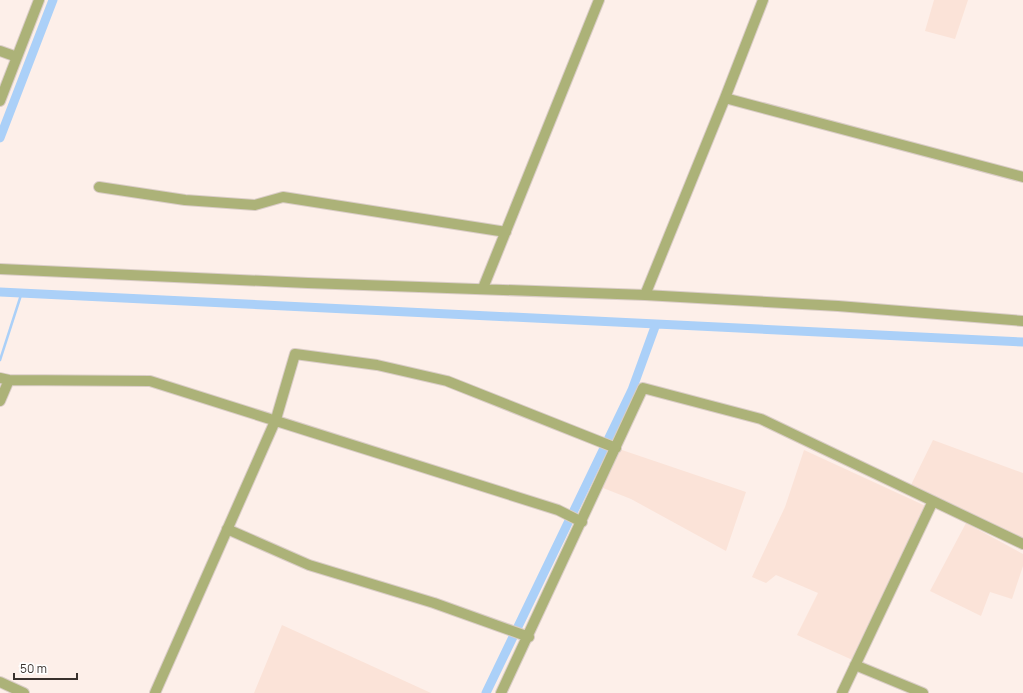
<svg xmlns="http://www.w3.org/2000/svg" width="1023" height="693" font-family="Manrope,sans-serif">
<rect width="100%" height="100%" fill="#fdefe9"/>
<path fill="#fbe3d8" d="M 934,0 L 968,0 L 955,39 L 925,31 Z
M 933,440 L 1023,473 L 1023,544 L 909,489 Z
M 616,448 L 746,492 L 726,551 L 631,499 L 598,486 Z
M 804,450 L 930,508 L 857,662 L 797,635 L 818,593 L 776,575 L 766,583 L 752,577 L 785,507 Z
M 966,523 L 1023,554 L 1023,566 L 1012,599 L 990,592 L 981,616 L 930,591 Z
M 282,625 L 431,693 L 254,693 Z"/>
<g fill="none" stroke-linecap="round" stroke-linejoin="round">
<path stroke="#abd0f8" stroke-width="2.5" d="M 0,360 L 21,295"/>
<path stroke="#abd0f8" stroke-width="9" d="M 0,138 L 53,0
M 0,292 L 1023,342
M 486,693 L 632,390 L 656,324"/>
<g stroke="#dacdc7" stroke-width="12">
<path id="street" d="M 0,51 L 17,57
M 725,98 L 1023,177
M 0,101 L 39,0
M 99,187 L 185,200 L 255,205 L 283,197 L 506,232
M 0,269 L 308,283 L 645,295 L 838,306 L 1023,321
M 483,288 L 599,0
M 645,295 L 725,98 L 763,0
M 0,378 L 9,380 L 150,381 L 558,510 L 582,522
M 0,401 L 9,380
M 227,529 L 309,565 L 434,603 L 529,637
M 855,665 L 923,693
M 0,682 L 24,693
M 155,693 L 276,419 L 295,354 L 377,365 L 447,381 L 616,448
M 501,693 L 643,388 L 761,419 L 1023,544
M 842,693 L 933,501"/>
</g>
<use href="#street" stroke="#acb278" stroke-width="10"/>
</g>
<path d="M14 673v6h63v-6" fill="none" stroke="#38302c" stroke-width="2"/>
<text x="20" y="673" font-size="12" fill="#38302c" stroke="#ffffff" stroke-width="3" paint-order="stroke">50 m</text>
</svg>
